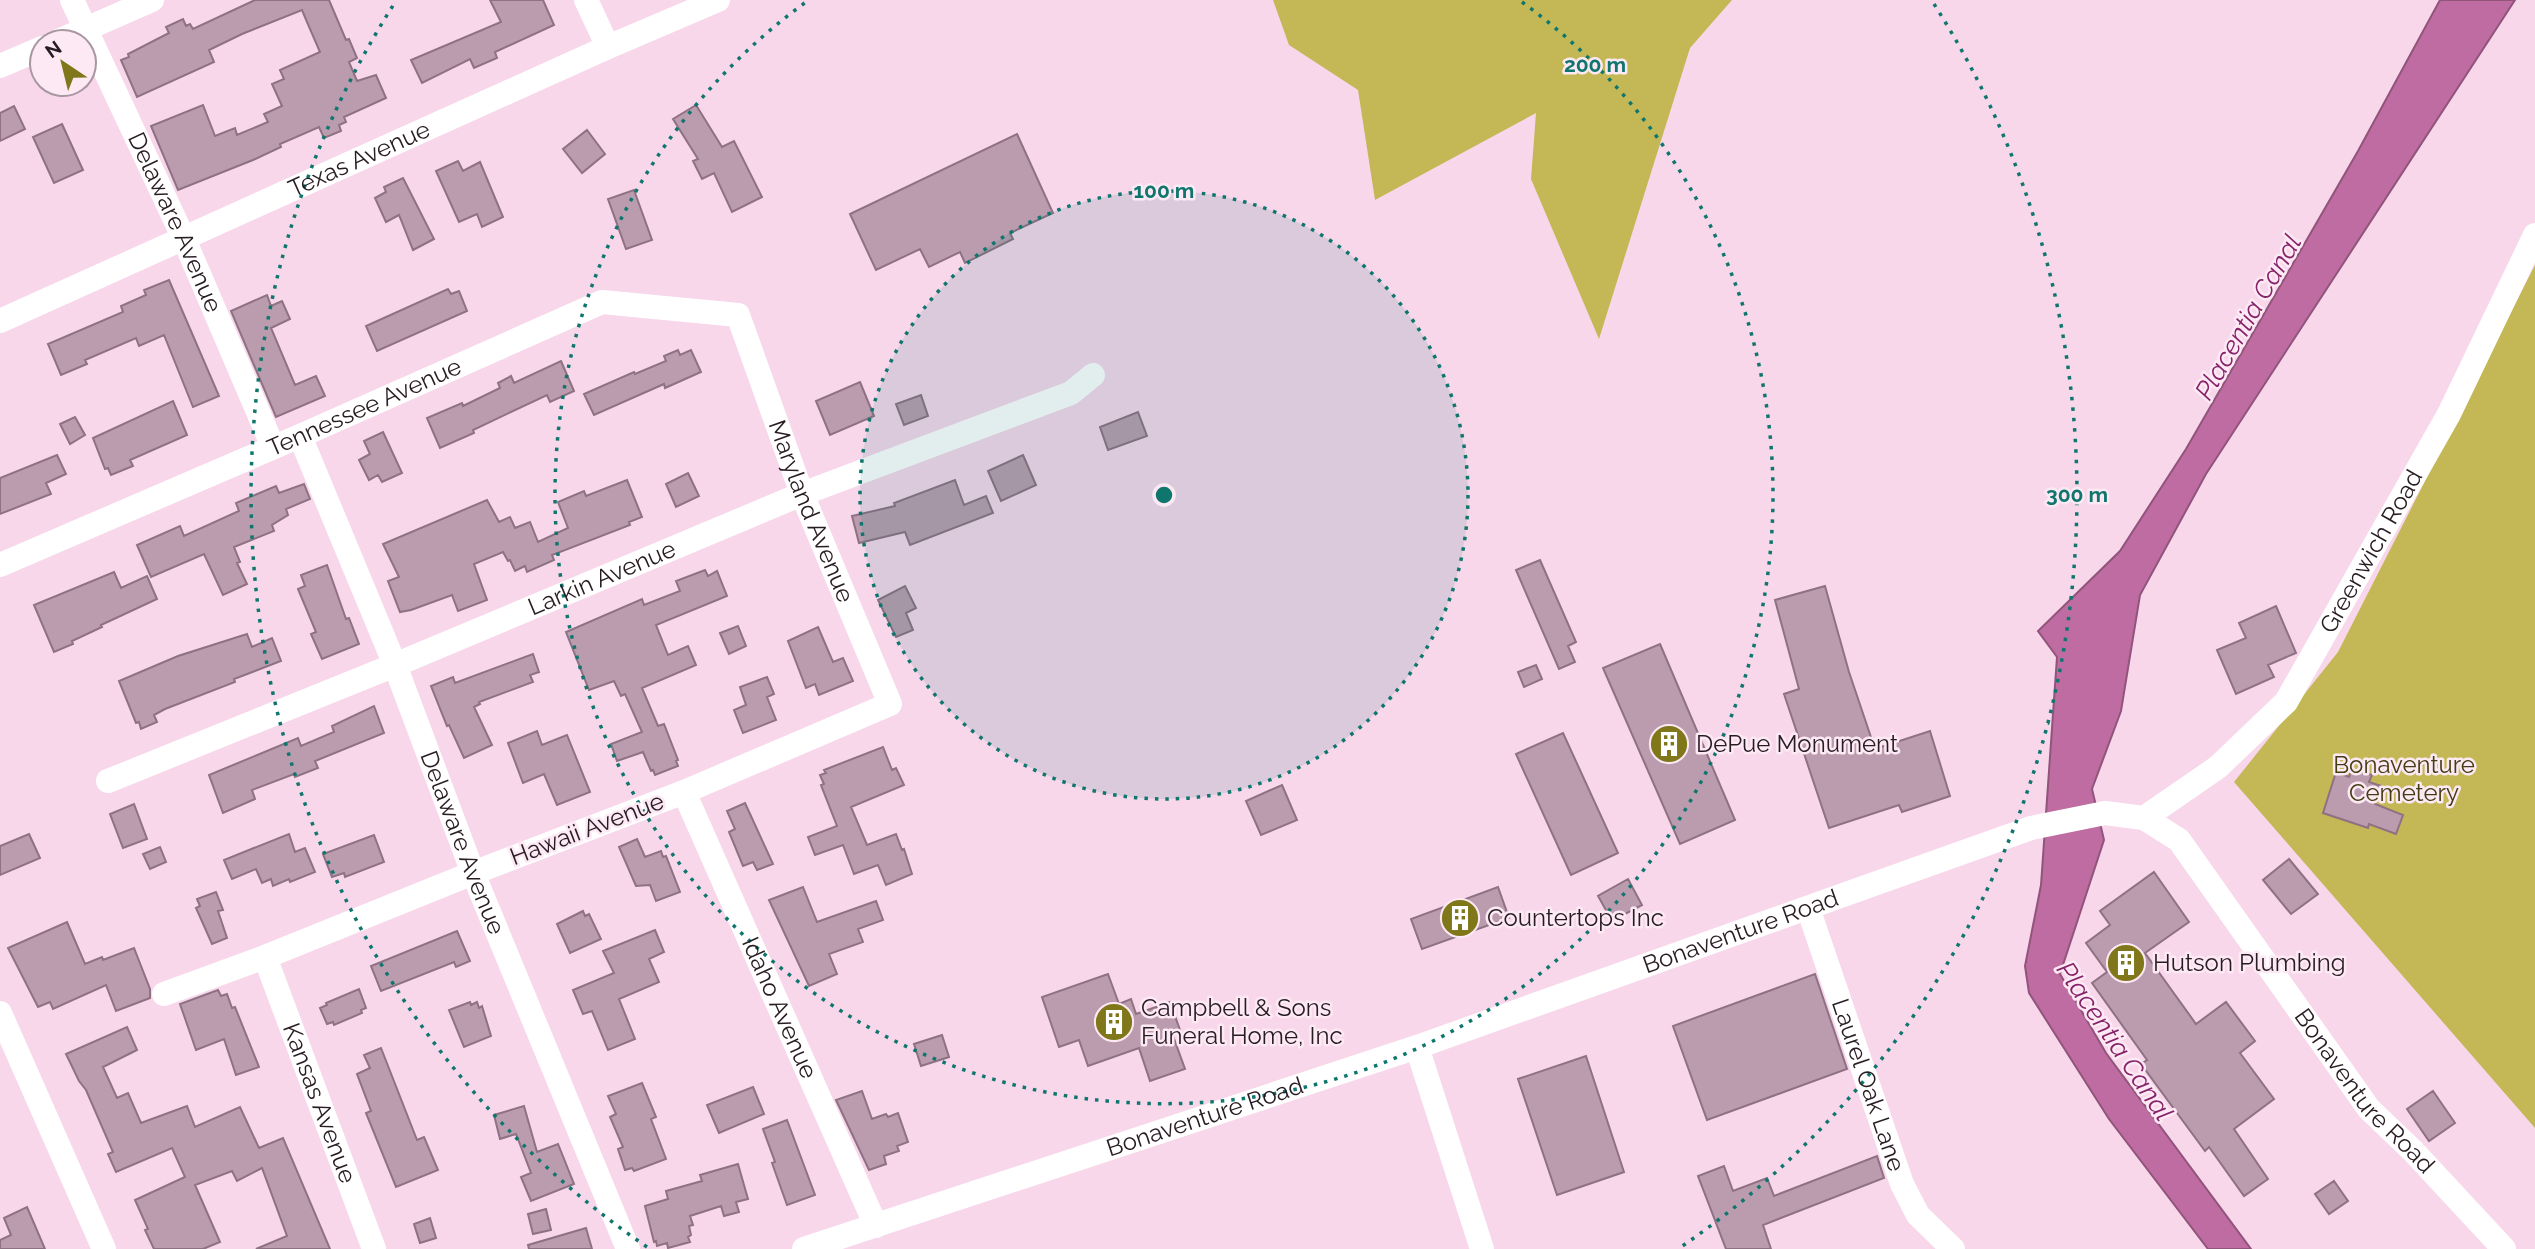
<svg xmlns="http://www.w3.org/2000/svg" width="2535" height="1249" font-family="Raleway,sans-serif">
<rect width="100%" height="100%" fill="#f8d7eb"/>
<path fill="#c3b855" d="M 1273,0 L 1732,0 L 1690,48 L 1599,339 L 1531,179 L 1536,113 L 1375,200 L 1358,90 L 1289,45 Z
M 2535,265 L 2535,1128 L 2234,782 L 2338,652 Z"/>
<path fill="#be6ca1" stroke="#91547b" stroke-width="2" d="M 2440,0 L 2515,0 L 2206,474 L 2140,595 L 2121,711 L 2092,789 L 2104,840 L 2060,974 L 2106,1053 L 2251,1249 L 2208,1249 L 2109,1119 L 2029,993 L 2025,966 L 2041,885 L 2057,657 L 2038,631 L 2120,551 L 2186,449 L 2358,151 Z"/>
<path fill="#bb9caf" stroke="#8e7182" stroke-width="2" d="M 255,0 L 329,0 L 346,40 L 349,39 L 357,58 L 349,62 L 357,81 L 376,75 L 386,98 L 344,117 L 346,122 L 339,125 L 341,131 L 324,138 L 319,127 L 280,144 L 281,147 L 253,160 L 178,190 L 151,126 L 203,105 L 215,136 L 235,128 L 237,135 L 268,122 L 264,114 L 282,106 L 272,84 L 284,79 L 280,70 L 320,52 L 307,22 L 302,10 L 242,34 L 209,50 L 214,62 L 137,97 L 121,60 L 129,57 L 128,54 L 169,33 L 166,27 L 183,19 L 186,26 L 190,24 L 193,29 Z
M 490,0 L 543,0 L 554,25 L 495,52 L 497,58 L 474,68 L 470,59 L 422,83 L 411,60 L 501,22 Z
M 696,105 L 722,147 L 734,141 L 762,197 L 732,212 L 714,173 L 702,179 L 693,161 L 698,159 L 673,119 Z
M 14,106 L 25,129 L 0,141 L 0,113 Z
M 62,124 L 83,170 L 54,183 L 33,137 Z
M 587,130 L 605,154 L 582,173 L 563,149 Z
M 1017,134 L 1053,213 L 1010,233 L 1013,239 L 965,263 L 960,252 L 929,267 L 920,249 L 876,270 L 850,214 Z
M 458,161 L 463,171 L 480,162 L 503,217 L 482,227 L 477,214 L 459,222 L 436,171 Z
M 403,178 L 434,239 L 413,250 L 399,215 L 386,222 L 375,198 L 386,192 L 384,187 Z
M 634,190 L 652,240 L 626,249 L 608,199 Z
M 169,280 L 219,396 L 193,407 L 164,335 L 139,346 L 136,338 L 85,360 L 87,364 L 61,375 L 48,344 L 123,312 L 121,306 L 146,295 L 144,290 Z
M 448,289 L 451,294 L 459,291 L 467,311 L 377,351 L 366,326 Z
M 267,295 L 271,306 L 282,301 L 290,319 L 271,328 L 295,385 L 316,376 L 325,396 L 276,417 L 231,311 Z
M 678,350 L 680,355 L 691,350 L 701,372 L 665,388 L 664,384 L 594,415 L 584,394 L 634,372 L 635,374 L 666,361 L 664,356 Z
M 561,361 L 574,391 L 550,402 L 547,395 L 473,430 L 474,433 L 440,448 L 427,418 L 462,403 L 463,406 L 500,388 L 498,383 L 511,376 L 514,383 Z
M 860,382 L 874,416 L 830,435 L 816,401 Z
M 921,395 L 928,416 L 904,425 L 896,404 Z
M 173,401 L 187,435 L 130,460 L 133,466 L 111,475 L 108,468 L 105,469 L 93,438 Z
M 1138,412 L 1147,436 L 1108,450 L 1100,427 Z
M 75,417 L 85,435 L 70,444 L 60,424 Z
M 383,432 L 402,473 L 382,482 L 378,475 L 369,480 L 359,460 L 370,454 L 364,441 Z
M 57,455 L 66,474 L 46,483 L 51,494 L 0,514 L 0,478 Z
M 1023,455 L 1036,485 L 1001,501 L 988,471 Z
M 688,473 L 699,496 L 676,507 L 666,484 Z
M 627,480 L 642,517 L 629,522 L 630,525 L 552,555 L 554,560 L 527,572 L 525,566 L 515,571 L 510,560 L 508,561 L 503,552 L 474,564 L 487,600 L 458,611 L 452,595 L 411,610 L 400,612 L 388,581 L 399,577 L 383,544 L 487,500 L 499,522 L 510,517 L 515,528 L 530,522 L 538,542 L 568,528 L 558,502 L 584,491 L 586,496 Z
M 955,480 L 964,505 L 986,496 L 993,513 L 910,545 L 905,532 L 859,543 L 852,516 L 895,506 L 894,503 Z
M 304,484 L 310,499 L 286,509 L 288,515 L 272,525 L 274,531 L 234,547 L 240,562 L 237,563 L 247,584 L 223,595 L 204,554 L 151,577 L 137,545 L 180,526 L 184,536 L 239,511 L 236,503 L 276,486 L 279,493 Z
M 1540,560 L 1576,642 L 1568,646 L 1575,662 L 1559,669 L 1516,570 Z
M 327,565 L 346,619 L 349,618 L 359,644 L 322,659 L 311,634 L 316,632 L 298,589 L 305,586 L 301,575 Z
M 705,570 L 708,576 L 717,571 L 727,596 L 656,625 L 668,655 L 688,646 L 696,665 L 642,688 L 658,726 L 664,724 L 678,760 L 676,761 L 678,766 L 655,775 L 653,770 L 651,771 L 643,752 L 617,761 L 611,744 L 642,732 L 625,694 L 621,696 L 614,681 L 589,690 L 566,632 L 642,599 L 644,605 L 680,591 L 676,581 Z
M 114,572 L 121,588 L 147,576 L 157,599 L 101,625 L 102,627 L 72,641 L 73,644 L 54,652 L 34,605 Z
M 905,586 L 916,608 L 906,613 L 913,630 L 896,637 L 878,600 Z
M 1825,586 L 1849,672 L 1875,749 L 1930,731 L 1950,796 L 1902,812 L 1899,805 L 1829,828 L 1784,694 L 1799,689 L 1775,600 Z
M 2276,606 L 2296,653 L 2268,665 L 2274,677 L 2236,694 L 2217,650 L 2246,638 L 2239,623 Z
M 738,626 L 746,646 L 729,654 L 720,633 Z
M 818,627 L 833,662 L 843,658 L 853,681 L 819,695 L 815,684 L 806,688 L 788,641 Z
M 247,634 L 252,647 L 272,638 L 281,661 L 234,679 L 235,682 L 165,709 L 154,715 L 157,722 L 141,729 L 139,722 L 136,723 L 119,681 L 178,656 Z
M 1660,644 L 1735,820 L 1680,844 L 1603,668 Z
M 533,654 L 539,672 L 530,675 L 533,682 L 479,702 L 480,704 L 474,707 L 492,745 L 464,758 L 449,725 L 447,726 L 431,686 L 453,677 L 455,683 Z
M 1536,665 L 1542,679 L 1524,687 L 1518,672 Z
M 767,677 L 774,694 L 767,697 L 776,720 L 743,733 L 734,710 L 746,705 L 740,687 Z
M 374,706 L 384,733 L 315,761 L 318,768 L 295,777 L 294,774 L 252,790 L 255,799 L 223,813 L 209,775 L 298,738 L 301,746 L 334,732 L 332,726 Z
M 537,731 L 542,745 L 567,735 L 590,792 L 557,805 L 544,774 L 523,783 L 508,743 Z
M 1563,733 L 1618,853 L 1571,875 L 1516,754 Z
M 883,747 L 892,770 L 896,768 L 904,785 L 851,807 L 867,845 L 896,834 L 902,850 L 904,849 L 912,874 L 886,885 L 878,865 L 854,874 L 843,845 L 815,855 L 808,837 L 837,826 L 821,785 L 824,784 L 820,775 L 826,773 L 824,770 Z
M 2352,769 L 2372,775 L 2369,782 L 2381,786 L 2375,804 L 2403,815 L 2396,834 L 2369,824 L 2368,828 L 2323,813 L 2336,772 L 2349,777 Z
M 1282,785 L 1297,820 L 1261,835 L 1246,801 Z
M 745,803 L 773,864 L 757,870 L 753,862 L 743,866 L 729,832 L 735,829 L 727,811 Z
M 134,804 L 147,839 L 123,848 L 110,814 Z
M 29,834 L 40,858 L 0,875 L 0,846 Z
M 289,834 L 295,852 L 305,848 L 315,872 L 290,882 L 289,879 L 273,886 L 271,879 L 262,883 L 256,869 L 232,879 L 224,860 Z
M 374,835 L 384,862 L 345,877 L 344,873 L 332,877 L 323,854 Z
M 637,839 L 645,857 L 661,851 L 663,857 L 666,856 L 680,892 L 656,901 L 650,885 L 636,886 L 619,847 Z
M 160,847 L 166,862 L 150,869 L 143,854 Z
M 2289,859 L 2318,894 L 2291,914 L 2263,880 Z
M 2154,872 L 2189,922 L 2145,953 L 2196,1024 L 2226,1002 L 2255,1041 L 2240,1053 L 2274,1099 L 2234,1129 L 2268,1179 L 2244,1196 L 2209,1147 L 2205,1151 L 2141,1064 L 2147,1060 L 2092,983 L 2107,972 L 2086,943 L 2110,925 L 2100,911 Z
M 1628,879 L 1642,905 L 1612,921 L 1598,896 Z
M 803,887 L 817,922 L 876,901 L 883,920 L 858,929 L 863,942 L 829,954 L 837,974 L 809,986 L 769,900 Z
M 1498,887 L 1509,918 L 1422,949 L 1411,919 Z
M 216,892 L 223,910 L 218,911 L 227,938 L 212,944 L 196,908 L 200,906 L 197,899 Z
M 583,911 L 585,916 L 589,914 L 601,939 L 570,953 L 557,924 Z
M 67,922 L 85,964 L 102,957 L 103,960 L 134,948 L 150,989 L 150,998 L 116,1011 L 106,985 L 53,1009 L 50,1002 L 38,1007 L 8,948 Z
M 655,930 L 664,952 L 649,959 L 659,982 L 619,999 L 635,1039 L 608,1050 L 592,1011 L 583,1014 L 573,990 L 614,973 L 603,951 Z
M 457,931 L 470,961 L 456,967 L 454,962 L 381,991 L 371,966 Z
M 1108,974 L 1119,1004 L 1131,999 L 1136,1014 L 1170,1002 L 1180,1030 L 1172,1033 L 1185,1069 L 1150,1081 L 1139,1048 L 1088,1066 L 1079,1040 L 1059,1047 L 1042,997 Z
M 1815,974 L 1847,1069 L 1707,1120 L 1673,1026 Z
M 359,989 L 366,1008 L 361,1010 L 362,1013 L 334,1025 L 333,1022 L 327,1024 L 320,1008 L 327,1005 L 326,1003 Z
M 218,990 L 221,996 L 227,994 L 232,1008 L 235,1007 L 259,1067 L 236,1075 L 224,1039 L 196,1050 L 180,1004 Z
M 470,1002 L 471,1005 L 477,1002 L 479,1008 L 482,1006 L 491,1036 L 464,1047 L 449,1010 Z
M 127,1027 L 137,1050 L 103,1067 L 117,1098 L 128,1093 L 141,1123 L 187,1106 L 195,1127 L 240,1107 L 259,1148 L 283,1138 L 330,1249 L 256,1249 L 287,1236 L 262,1168 L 237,1181 L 232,1171 L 195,1185 L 220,1242 L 203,1249 L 154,1249 L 145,1230 L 148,1229 L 135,1200 L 185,1177 L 172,1148 L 116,1172 L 108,1154 L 113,1152 L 86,1090 L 79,1081 L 66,1054 Z
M 942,1035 L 949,1057 L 921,1066 L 914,1044 Z
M 381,1048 L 417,1140 L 424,1137 L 438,1170 L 396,1187 L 366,1113 L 371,1111 L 357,1074 L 370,1068 L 364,1055 Z
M 1586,1056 L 1624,1172 L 1557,1195 L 1518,1079 Z
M 642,1083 L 656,1117 L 651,1119 L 666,1159 L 634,1171 L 632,1168 L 625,1170 L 618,1149 L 623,1147 L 610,1117 L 616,1114 L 608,1096 Z
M 753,1087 L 764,1114 L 719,1133 L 707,1105 Z
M 862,1091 L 872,1119 L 886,1114 L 888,1117 L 898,1113 L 908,1142 L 897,1146 L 899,1151 L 884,1156 L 886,1164 L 869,1170 L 836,1100 Z
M 2433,1091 L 2455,1123 L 2429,1141 L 2407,1109 Z
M 524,1106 L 537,1152 L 558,1144 L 574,1184 L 531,1201 L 521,1177 L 531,1173 L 516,1134 L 500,1139 L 494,1115 Z
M 787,1120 L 815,1195 L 787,1205 L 772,1163 L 775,1162 L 763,1129 Z
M 1877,1156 L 1884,1178 L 1763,1225 L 1771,1249 L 1726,1249 L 1698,1176 L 1724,1166 L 1733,1191 L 1767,1178 L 1774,1196 Z
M 738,1164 L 748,1199 L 736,1202 L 739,1212 L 724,1216 L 721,1206 L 690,1216 L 693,1225 L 689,1226 L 691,1235 L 688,1237 L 690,1242 L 668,1248 L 667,1243 L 657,1246 L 656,1241 L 654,1242 L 645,1206 L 668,1199 L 666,1191 L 702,1181 L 700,1175 Z
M 2334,1181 L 2348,1201 L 2329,1214 L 2315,1194 Z
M 27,1207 L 45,1249 L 0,1249 L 0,1240 L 11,1235 L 4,1218 Z
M 546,1209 L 551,1230 L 533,1234 L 528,1214 Z
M 430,1218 L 436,1238 L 420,1243 L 414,1224 Z
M 586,1228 L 592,1249 L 529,1249 L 528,1245 Z"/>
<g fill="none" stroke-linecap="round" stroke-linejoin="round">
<g stroke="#fff" stroke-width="24">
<path id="s1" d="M 72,0 L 184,239 L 273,447"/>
<path d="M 586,0 L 608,47"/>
<path d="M 56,42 L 152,0"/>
<path d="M 0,66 L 42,48"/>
<path id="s2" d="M 0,321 L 608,47 L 718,0"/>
<path id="s3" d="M 300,436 L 395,665 L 473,873 L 628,1249"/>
<path id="s4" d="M 0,565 L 300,436 L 602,302 L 738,315 L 802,494 L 890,704 L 684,792 L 473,873 L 265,957 L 164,994"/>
<path id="s5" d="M 108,781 L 395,665 L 802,494 L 1071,393 L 1093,375"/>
<path id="s6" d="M 684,792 L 876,1226"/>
<path id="s7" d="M 2144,818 L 2218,767 L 2286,702 L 2449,414 L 2535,235"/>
<path id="s8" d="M 1808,908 L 1902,1184 L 1918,1215 L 1953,1249"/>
<path id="s9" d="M 265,957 L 374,1249"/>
<path d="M 0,1013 L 104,1249"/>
<path d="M 1417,1047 L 1482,1249"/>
<path id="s10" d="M 804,1249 L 1417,1047 L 2031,828 L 2105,813 L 2144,818 L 2179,840 L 2369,1109 L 2413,1151 L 2504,1249"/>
</g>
</g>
<circle cx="1164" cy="495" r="304" fill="#0f766e" fill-opacity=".12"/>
<g fill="none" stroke="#0f766e" stroke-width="3.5" stroke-dasharray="3.5 7">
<circle cx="1164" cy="495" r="304"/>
<path d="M1522 2A609 609 0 1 1 806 2"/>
<path d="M647 1247A913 913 0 0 1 394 4M1934 4A913 913 0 0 1 1681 1247"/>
</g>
<defs>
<g id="building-disc" transform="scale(2.0125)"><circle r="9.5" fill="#80761a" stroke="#fde9f4"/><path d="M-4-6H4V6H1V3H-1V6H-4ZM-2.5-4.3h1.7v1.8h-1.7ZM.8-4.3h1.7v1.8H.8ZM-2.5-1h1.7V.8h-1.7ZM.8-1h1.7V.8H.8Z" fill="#fff"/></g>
</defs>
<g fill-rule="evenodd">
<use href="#building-disc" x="1669" y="744"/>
<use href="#building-disc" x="1460" y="918"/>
<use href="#building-disc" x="2126" y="963"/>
<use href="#building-disc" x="1114" y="1022"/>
</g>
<g text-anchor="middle" stroke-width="5" stroke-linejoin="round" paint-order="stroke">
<g font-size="24" fill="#281c23" stroke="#fde9f4">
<text dy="8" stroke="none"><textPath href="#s2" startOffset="394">Texas Avenue</textPath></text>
<text dy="8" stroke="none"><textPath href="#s1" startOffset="245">Delaware Avenue</textPath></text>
<text dy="8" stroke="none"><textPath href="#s4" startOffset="397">Tennessee Avenue</textPath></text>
<text dy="8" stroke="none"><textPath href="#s4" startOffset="1003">Maryland Avenue</textPath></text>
<text dy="8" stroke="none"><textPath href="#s7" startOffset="357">Greenwich Road</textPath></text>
<text dy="8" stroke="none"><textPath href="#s5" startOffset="534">Larkin Avenue</textPath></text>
<text transform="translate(587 829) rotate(-21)" y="8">Hawaii Avenue</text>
<text dy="8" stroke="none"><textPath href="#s3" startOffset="438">Delaware Avenue</textPath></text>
<text dy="8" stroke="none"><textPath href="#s10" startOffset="989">Bonaventure Road</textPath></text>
<text dy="8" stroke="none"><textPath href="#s6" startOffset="236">Idaho Avenue</textPath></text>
<text dy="8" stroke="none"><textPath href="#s8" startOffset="187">Laurel Oak Lane</textPath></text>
<text dy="8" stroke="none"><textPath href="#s10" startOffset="1766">Bonaventure Road</textPath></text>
<text dy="8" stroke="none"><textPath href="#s9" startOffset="156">Kansas Avenue</textPath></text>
<text dy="8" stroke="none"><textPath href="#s10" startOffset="422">Bonaventure Road</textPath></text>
</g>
<g font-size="24" fill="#281c23" stroke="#fde9f4" text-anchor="start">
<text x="1696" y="752">DePue Monument</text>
<text x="1487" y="926">Countertops Inc</text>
<text x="2153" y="971">Hutson Plumbing</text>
<text x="1141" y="1016">Campbell &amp; Sons<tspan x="1141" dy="28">Funeral Home, Inc</tspan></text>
</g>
<g font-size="24" fill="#423d12" stroke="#fde9f4">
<text x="2404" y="773">Bonaventure<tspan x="2404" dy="28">Cemetery</tspan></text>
</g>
<g font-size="26" font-style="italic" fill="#87236a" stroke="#fde9f4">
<text transform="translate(2248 317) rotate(-60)" y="9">Placentia Canal</text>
<text transform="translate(2115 1041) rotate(56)" y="9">Placentia Canal</text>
</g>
</g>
<circle cx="1164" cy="495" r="10" fill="#0f766e" stroke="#fde9f4" stroke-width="3.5"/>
<g font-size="21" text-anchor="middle" font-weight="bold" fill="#0f766e" stroke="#fde9f4" stroke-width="5" stroke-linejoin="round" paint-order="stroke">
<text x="1595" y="72">200 m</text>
<text x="1164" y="198">100 m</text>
<text x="2077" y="502">300 m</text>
</g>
<g transform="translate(63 63) rotate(325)"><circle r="33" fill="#fde9f4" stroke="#a897a0" stroke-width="2"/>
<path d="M0-5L12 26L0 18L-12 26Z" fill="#80761a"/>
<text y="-10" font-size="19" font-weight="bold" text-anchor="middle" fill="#281c23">N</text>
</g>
</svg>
